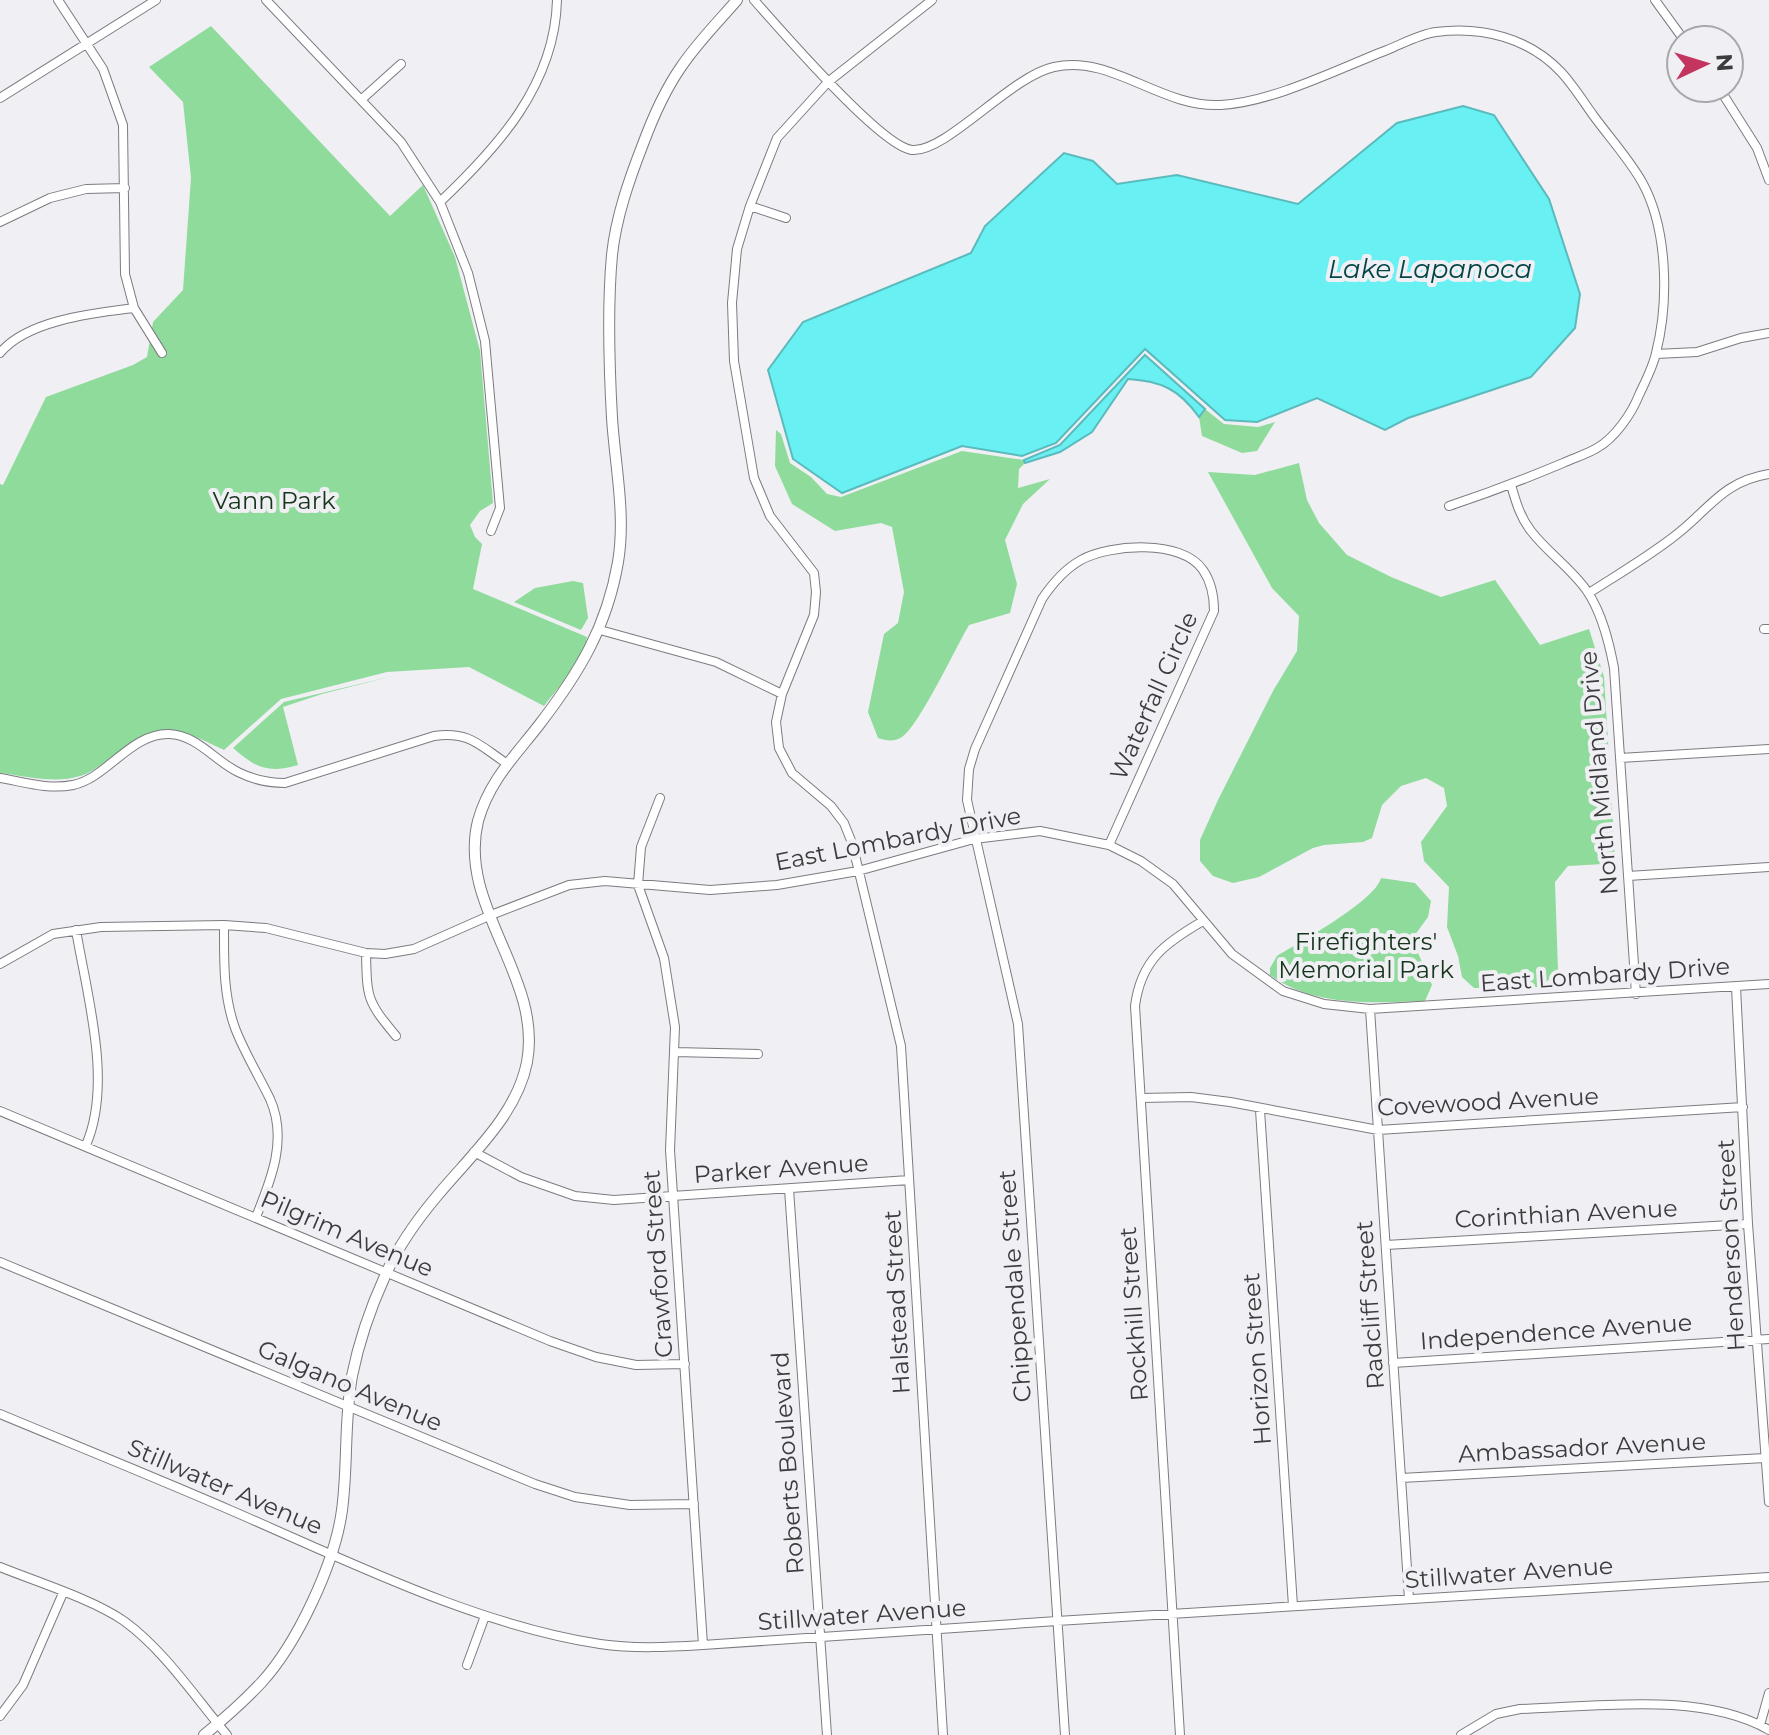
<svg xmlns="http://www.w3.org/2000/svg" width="1769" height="1735" font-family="Montserrat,sans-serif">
<rect width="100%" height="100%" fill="#f0eff4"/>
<path fill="#8fdb9b" d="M 211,26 L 390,216 L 423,185 L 455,257 L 480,351 L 493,503 L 480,511 L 470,525 L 475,537 L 482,544 L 473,589 L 587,637 C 583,663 559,686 544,706 L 469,667 L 387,672 L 281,699 L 224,750 C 170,723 161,724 112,757 C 102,764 91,773 80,776 C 55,784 25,776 0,773 L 0,484 L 3,485 L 46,397 L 133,365 L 147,357 L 153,322 L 183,290 L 191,178 L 183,102 L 149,67 Z
M 1205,409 L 1224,424 L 1258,427 L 1275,422 L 1257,451 L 1242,453 L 1202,436 L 1199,417 Z
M 776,430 L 781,434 L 790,463 L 811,477 L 827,494 L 841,497 L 962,451 L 1024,460 L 1025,463 L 1019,469 L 1018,488 L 1050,479 L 1023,504 L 1005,540 L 1017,584 L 1010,613 L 969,625 C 956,647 919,726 902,737 C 894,742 887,741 878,738 L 868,712 L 884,634 L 898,623 L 904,592 L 892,527 L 881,523 L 835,531 L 792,504 L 775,466 Z
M 1299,463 L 1307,500 L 1319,523 L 1347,555 L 1391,577 L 1441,597 L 1495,580 L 1540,645 L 1589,629 L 1590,632 L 1604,677 L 1615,855 L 1604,864 L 1568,866 L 1555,882 L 1558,971 L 1541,987 L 1474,988 L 1462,977 L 1458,956 L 1447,927 L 1449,887 L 1424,861 L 1421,842 L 1447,806 L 1444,788 L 1426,778 L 1401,786 L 1382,805 L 1372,838 L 1363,842 L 1324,845 L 1313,848 L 1259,877 L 1233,883 L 1213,876 L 1200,861 L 1200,840 L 1218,800 L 1273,691 L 1297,651 L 1299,616 L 1272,588 L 1208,472 L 1255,475 Z
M 573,581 L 583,583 L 588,618 L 581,630 L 514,602 L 535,588 Z
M 393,676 L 322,694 L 283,707 L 298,765 C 268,774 256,768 233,748 L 284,702 Z
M 1381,878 L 1415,883 L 1431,901 L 1428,917 L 1412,939 L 1432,985 L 1425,1001 C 1373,1003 1314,1007 1270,975 L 1270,968 L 1277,956 C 1300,942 1375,901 1381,878 Z"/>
<path fill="#68f0f3" stroke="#5bbabc" stroke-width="2" d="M 1463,106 L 1494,115 L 1549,199 L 1580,294 L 1575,328 L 1531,377 L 1408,418 L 1385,430 L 1317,398 L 1257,422 L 1225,420 L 1145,349 L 1056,443 L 1022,456 L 962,446 L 842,493 L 793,459 L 768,370 L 803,322 L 971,253 L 985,226 L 1064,153 L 1093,161 L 1117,184 L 1177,175 L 1298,204 L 1397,123 Z
M 1145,355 L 1205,409 L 1199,417 C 1179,389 1161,381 1128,379 L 1092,432 L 1060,452 L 1025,463 L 1024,460 L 1060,445 Z"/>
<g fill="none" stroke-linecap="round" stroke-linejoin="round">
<g stroke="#7d7b80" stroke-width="10">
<path id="minor" d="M 58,0 L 103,69 L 123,125 L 125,274 L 134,308 L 162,353
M 266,0 L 401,142 L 440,202 L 468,273 L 485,341 L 500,508 L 491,531
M 754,0 C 779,28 881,147 912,150 C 946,153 1011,76 1054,67 C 1112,54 1160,108 1221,105 C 1273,102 1338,69 1387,50 C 1402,44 1420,34 1436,32 C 1482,26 1529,38 1561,72 C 1573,85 1583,101 1593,115 C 1609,137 1629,159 1642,182 C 1668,229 1669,302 1656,353 C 1653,367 1645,382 1639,395 C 1632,413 1615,438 1597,448 C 1587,454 1574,458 1563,463 C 1525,479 1488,493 1449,506
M 932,0 L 828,82 L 777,138 L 750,206 L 737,249 L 732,303 L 734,361 L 754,478 L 770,516 L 814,573 L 816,592 L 814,615 L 782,694 L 776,722 L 779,748 L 792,773 L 831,806 L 844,823 L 852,843 L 901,1046 L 943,1735
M 1655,0 L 1684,40
M 1719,88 L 1757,148 L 1769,180
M 0,98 L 156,0
M 362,99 L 401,64
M 440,202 C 497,148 555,85 557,0
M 750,206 L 786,218
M 0,222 L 50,198 L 86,189 L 125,188
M 0,353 C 27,320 94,313 134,308
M 1656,354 L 1697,352 L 1741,338 L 1769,333
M 1511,485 C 1516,502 1520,517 1531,531 C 1548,553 1571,568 1587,591 C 1602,613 1609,642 1614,668 L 1636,994
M 1589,593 C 1617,575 1646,558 1672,538 C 1708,512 1720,482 1769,474
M 1764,629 L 1769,629
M 600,630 L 716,662 L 782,694
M 1620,758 L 1769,749
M 0,778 C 24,782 48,790 73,785 C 107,778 131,733 169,734 C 197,735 215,761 238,772 C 252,779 269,783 285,783 L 434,736 C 469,731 479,745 506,763
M 660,798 L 641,847 L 638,885 L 664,958 L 675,1027 L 670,1150 L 703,1645
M 1628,876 L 1769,867
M 224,925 C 224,960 223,995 235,1028 C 244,1052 259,1076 270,1099 C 288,1139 271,1180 256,1217
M 76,930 C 87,996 113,1083 86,1145
M 366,953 C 367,999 367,1001 396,1036
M 0,964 L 53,934 L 101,927 L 224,925 L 266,928 L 366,953 L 385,954 L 414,949 L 491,915 L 569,885 L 605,881 L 710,890 L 777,885 L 858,871 L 974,839 L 1040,831 L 1109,845 L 1141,861 L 1173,884 L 1232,954 L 1283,991 L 1324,1004 L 1370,1009 L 1769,984
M 1736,987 L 1748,1224 L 1769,1502
M 1370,1009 L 1409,1599
M 675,1052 L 758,1054
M 1141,1098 L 1191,1097 L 1230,1102 L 1378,1130 L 1743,1107
M 1260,1110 L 1293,1606
M 0,1111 L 550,1341 L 596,1357 L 636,1365 L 685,1364
M 474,1152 L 521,1177 L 575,1196 L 614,1200 L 909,1180
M 789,1189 L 827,1735
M 1386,1245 L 1748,1224
M 0,1262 L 535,1484 L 575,1497 L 630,1505 L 694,1504
M 1393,1363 L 1769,1339
M 0,1414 C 77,1446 154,1477 230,1510 C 346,1560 475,1625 600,1644 C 634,1649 669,1647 703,1645 L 1057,1621 L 1769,1577
M 1401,1478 L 1765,1458
M 0,1567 C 37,1582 92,1599 124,1621 C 164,1650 195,1697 227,1735
M 467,1665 L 485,1616
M 0,1716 L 23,1685 L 63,1593
M 1760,1725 L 1769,1693
M 1065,1735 L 1018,1024 L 967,800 L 969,769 L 975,749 L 1042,599 C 1052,584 1065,569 1081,560 C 1110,544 1182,539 1203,570 C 1212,583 1214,596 1214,611 L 1109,845
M 1180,1735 L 1135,1006 C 1141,960 1165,943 1203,921
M 1461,1735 L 1496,1714 L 1520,1709 C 1596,1707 1701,1691 1769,1730"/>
</g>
<g stroke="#7d7b80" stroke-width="12">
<path id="tertiary" d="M 204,1735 C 224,1719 244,1701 261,1683 C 297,1644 335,1563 342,1510 C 348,1466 344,1420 352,1376 C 359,1341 370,1309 385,1276 C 398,1246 416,1221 437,1196 C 470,1156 517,1115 527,1062 C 543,977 457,906 478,821 C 489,781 515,756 539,725 C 579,673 607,627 618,562 C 626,515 615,465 612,418 C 609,364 607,309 612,255 C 616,217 629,180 643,144 C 653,117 665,90 681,67 C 697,43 718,22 737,0"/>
</g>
<use href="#minor" stroke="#fff" stroke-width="8"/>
<use href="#tertiary" stroke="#fff" stroke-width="10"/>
</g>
<g text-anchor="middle" stroke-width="8" stroke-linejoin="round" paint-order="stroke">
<g font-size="24" fill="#15351b" stroke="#f0eff4">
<text x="274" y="509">Vann Park</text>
<text x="1366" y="950">Firefighters'<tspan x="1366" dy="28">Memorial Park</tspan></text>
</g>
<g font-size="24" fill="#3c3b3d" stroke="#f0eff4">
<text transform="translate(1154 696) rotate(-66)" y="8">Waterfall Circle</text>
<text transform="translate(1599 773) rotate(-95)" y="8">North Midland Drive</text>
<text transform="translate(898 839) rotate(-11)" y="8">East Lombardy Drive</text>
<text transform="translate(1605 975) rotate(-4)" y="8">East Lombardy Drive</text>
<text transform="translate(1488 1102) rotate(-3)" y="8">Covewood Avenue</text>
<text transform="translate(781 1169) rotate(-4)" y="8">Parker Avenue</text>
<text transform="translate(1566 1214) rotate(-3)" y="8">Corinthian Avenue</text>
<text transform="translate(347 1234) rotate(23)" y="8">Pilgrim Avenue</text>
<text transform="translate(1731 1245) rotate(-93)" y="8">Henderson Street</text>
<text transform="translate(658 1264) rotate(-94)" y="8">Crawford Street</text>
<text transform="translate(1015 1286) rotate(-94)" y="8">Chippendale Street</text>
<text transform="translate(897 1302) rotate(-93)" y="8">Halstead Street</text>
<text transform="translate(1370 1305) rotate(-94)" y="8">Radcliff Street</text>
<text transform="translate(1134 1314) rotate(-94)" y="8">Rockhill Street</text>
<text transform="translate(1556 1332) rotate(-4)" y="8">Independence Avenue</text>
<text transform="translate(1257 1359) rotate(-94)" y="8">Horizon Street</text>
<text transform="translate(350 1386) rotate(23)" y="8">Galgano Avenue</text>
<text transform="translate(1582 1448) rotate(-3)" y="8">Ambassador Avenue</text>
<text transform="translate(788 1463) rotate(-94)" y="8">Roberts Boulevard</text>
<text transform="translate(225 1487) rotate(23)" y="8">Stillwater Avenue</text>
<text transform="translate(1509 1573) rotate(-4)" y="8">Stillwater Avenue</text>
<text transform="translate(862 1615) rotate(-4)" y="8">Stillwater Avenue</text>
</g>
<g font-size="26" font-style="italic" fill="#034546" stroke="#f0eff4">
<text x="1430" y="278">Lake Lapanoca</text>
</g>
</g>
<g transform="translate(1705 64) rotate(86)"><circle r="38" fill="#f0eff4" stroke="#a8a7ab" stroke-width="2"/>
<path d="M0-6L14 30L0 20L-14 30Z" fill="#c3355f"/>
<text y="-12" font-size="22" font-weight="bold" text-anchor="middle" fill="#3c3b3d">N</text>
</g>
</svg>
